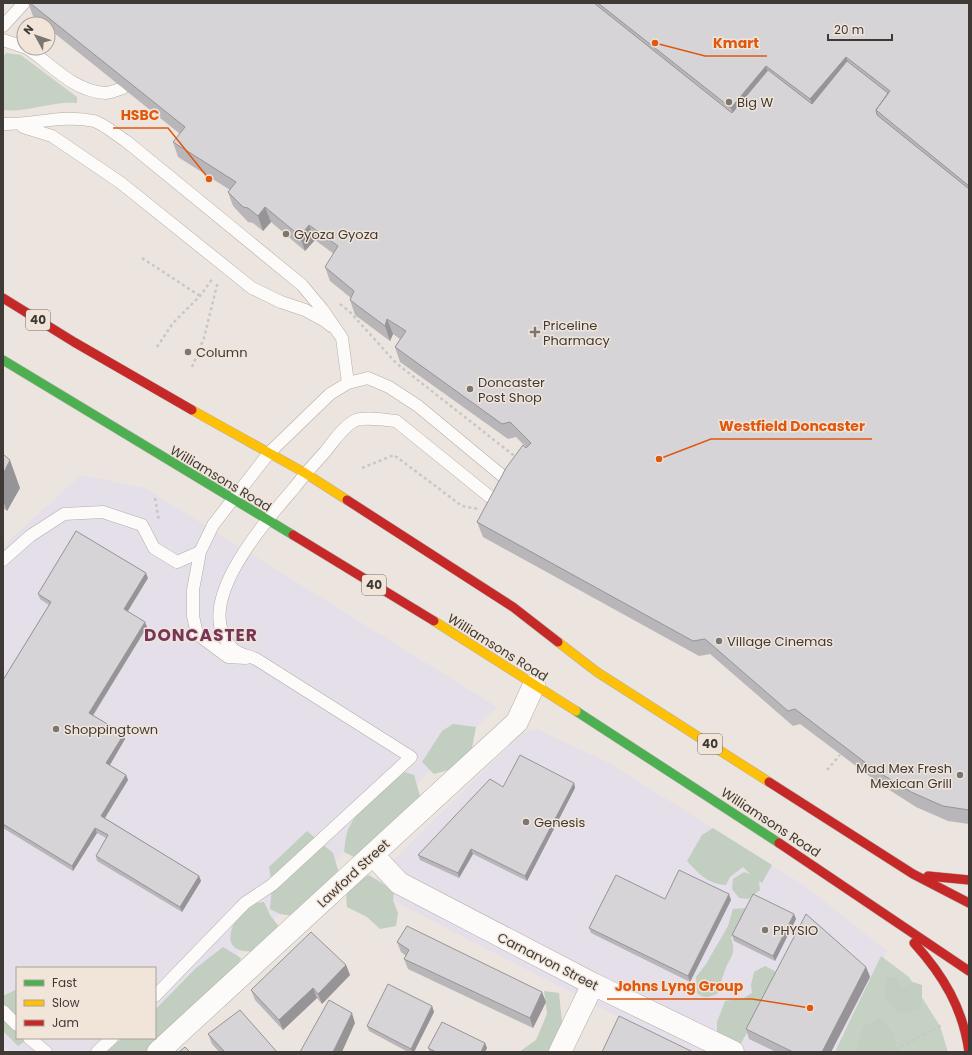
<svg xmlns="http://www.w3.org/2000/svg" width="972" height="1055" font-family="Poppins,sans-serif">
<rect width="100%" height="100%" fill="#ece5df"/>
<path fill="#e4dfe8" d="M 81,475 L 145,488 L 497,707 L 155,1033 L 155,968 L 17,968 L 17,1038 L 150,1038 L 135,1052 L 11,1052 L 3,1044 L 3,546 Z
M 537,729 L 609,763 L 805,886 L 887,951 L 838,1052 L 686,1052 L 367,887 L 522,733 Z"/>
<path fill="#c5d1c3" d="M 6,53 L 21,55 L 77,97 L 77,103 C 51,101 27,113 3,110 L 3,57 Z
M 881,956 L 909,977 L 940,1026 L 948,1052 L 835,1052 Z"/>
<path fill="#c2cec0" d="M 453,724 L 476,727 L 472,748 L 460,767 L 434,774 L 422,762 L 442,731 Z
M 405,772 L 414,775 L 421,799 L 354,857 L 344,852 C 345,846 345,839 347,833 C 353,811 387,786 405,772 Z
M 713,828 L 772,865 L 762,883 L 759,881 L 760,890 L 748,899 L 739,898 L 732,889 L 733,879 L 744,872 L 750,874 L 743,867 L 730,877 L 726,885 C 708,884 699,874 687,861 L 702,835 Z
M 307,831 L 333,853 L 339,873 L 293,916 L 280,914 L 270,909 L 272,885 L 269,867 Z
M 369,875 L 394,891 L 393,900 L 398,913 L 396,926 L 380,929 L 367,917 L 347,907 C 344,885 352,885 369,875 Z
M 264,902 L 270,915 L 280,928 L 254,952 C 217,952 232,927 242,905 Z
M 746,908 L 731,938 C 737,955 730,956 725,970 C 722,978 720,986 717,994 C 709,997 703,999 697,993 L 696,977 L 706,964 L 728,926 L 733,909 Z
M 223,947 L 241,958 L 234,975 L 151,1052 L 106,1052 L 122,1038 L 155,1038 L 155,1010 L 196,968 Z
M 765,966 L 780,974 L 740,1045 L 717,1035 L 717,1022 L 725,1001 L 744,998 L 752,993 L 751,985 L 754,972 Z
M 886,977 L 897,977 L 902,988 L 913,982 L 922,985 L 922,1009 L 900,1014 L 885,999 Z
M 17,989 L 17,1038 L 29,1038 L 18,1046 L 3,1031 L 3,996 Z
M 544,991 L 559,993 L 563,1032 L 552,1052 L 519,1052 L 536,1040 L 547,1014 Z
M 879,1018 C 890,1026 897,1038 896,1052 L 850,1052 L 857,1048 L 863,1027 Z"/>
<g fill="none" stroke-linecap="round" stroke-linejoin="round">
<g stroke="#b2ada8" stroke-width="13">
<path id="lane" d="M 3,26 L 24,3
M 3,40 L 24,47
M 27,48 C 51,64 73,91 105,93 C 110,93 117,90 123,88
M 3,124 C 33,125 64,114 94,121 C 104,124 116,135 126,141 L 302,285 L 322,309 L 342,338 L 348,383
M 23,127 L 52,136 L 121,183 L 252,288 L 281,302 L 305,310 L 325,321 L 331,326
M 3,560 L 30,536 L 64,514 L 103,512 L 142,525 L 154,548 L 177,562 L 200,552
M 246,658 L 228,657 L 197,634 L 193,616 L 193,590 L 200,552 L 213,525 L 269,453 L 330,394 L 348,383 L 368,378 L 389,387 L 418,406 L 511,483
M 155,996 L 245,903 L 272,885 L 411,757 L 256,659 C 249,656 238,654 233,649 C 188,606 267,520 295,487 C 304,475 314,464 325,452 C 333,442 342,428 354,421 C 363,416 385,420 396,421 L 500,505
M 3,1011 L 17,1025
M 29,1038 L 46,1052
M 97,1052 L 112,1038"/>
</g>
<g stroke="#b2ada8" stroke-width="23">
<path id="street" d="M 373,855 L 399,883 L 593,984 L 733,1052
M 158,1052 L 517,722 L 534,685
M 560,1052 L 593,984"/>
</g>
<g stroke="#b2ada8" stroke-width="10">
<path id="fast" d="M 3,360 L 293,535
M 576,711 L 779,843"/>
</g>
<g stroke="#b2ada8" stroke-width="10">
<path id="slow" d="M 192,410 L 305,473 L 347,500
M 434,621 L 576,711
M 558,642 L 597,672 L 769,782"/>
</g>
<g stroke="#b2ada8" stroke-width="10">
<path id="jam" d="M 3,298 L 74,342 L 192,410
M 347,500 L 513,607 L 558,642
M 293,535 L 434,621
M 769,782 L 913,874 L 969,903
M 779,843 L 969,971
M 928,876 L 969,880
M 914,943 C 943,975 963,1008 969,1052"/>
</g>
<path stroke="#c9c7c5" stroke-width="2.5" stroke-dasharray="3 3" stroke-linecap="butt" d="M 142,258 L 200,296
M 340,304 L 351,313 L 396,363 L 517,458
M 157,347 L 173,323 L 200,296 L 213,278
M 192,367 L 204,338 L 218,281
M 362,468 L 394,455 L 462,506 L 478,509
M 155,498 L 159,521
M 827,770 L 840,755
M 890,1052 L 942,1025"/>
<use href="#lane" stroke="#fcfbfa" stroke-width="12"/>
<use href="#street" stroke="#fcfbfa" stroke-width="22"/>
<use href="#fast" stroke="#4caf50" stroke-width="9"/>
<use href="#slow" stroke="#ffc107" stroke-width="9"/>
<use href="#jam" stroke="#c62828" stroke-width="9"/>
</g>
<path fill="#b9b6ba" d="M 28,3 L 969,3 L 969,824 L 948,821 L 916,807 L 880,784 L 800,724 L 793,726 L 710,654 L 699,656 L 483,537 L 477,522 L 527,448 L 516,437 L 508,439 L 400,362 L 395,347 L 400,339 L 393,334 L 390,341 L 355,315 L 350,300 L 351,298 L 330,281 L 325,267 L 334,254 L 315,240 L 305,251 L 271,222 L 263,231 L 253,223 L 248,222 L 233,206 L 228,192 L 230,190 L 178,157 L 173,142 L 180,134 L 48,28 L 48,24 L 43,24 L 33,16 Z
M 3,454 L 20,488 L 7,511 L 3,508 Z
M 148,578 L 128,611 L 147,627 L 93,716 L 125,739 L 110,765 L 126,775 L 128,780 L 105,818 L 199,876 L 201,881 L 182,912 L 97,861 L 96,856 L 106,838 L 97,833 L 73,871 L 3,828 L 3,680 L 49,605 L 40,599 L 38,594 Z
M 574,783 L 575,788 L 527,881 L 473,854 L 459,878 L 420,860 L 418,855 L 503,787 Z
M 665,899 L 731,900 L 690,982 L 591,933 L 589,928 Z
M 796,919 L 775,961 L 734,941 L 732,935 Z
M 397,942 L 546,1002 L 533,1028 L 408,969 L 404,959 L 406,956 L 401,952 Z
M 346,965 L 350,975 L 322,1004 L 317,998 L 283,1030 L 255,1000 L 251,990 Z
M 866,967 L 870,977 L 831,1052 L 776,1052 L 749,1039 L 746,1029 Z
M 432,1006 L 434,1012 L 414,1052 L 408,1052 L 369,1031 L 367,1026 Z
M 208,1034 L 277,1052 L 219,1052 L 212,1044 Z
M 485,1043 L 487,1048 L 485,1052 L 430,1052 L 428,1048 Z"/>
<path fill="#969497" d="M 846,57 L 853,76 L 817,119 L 810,99 Z
M 766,66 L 773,85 L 738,128 L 731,108 Z
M 265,207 L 271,222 L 263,231 L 258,216 Z
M 309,225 L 315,240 L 305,251 L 300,236 Z
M 387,319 L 393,334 L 390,341 L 385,326 Z
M 10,460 L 20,488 L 7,511 L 3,500 L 3,474 Z
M 146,573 L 148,578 L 126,614 L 124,609 Z
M 145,622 L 147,627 L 91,718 L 89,713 Z
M 124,734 L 125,739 L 108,768 L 106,763 Z
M 126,775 L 128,780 L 103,821 L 101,816 Z
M 574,783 L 575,788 L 527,881 L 525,876 Z
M 95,828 L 97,833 L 73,871 L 72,866 Z
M 471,849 L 473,854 L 459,878 L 458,873 Z
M 199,876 L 201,881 L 182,912 L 180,907 Z
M 729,894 L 731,900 L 690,982 L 688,976 Z
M 794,914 L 796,919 L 775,961 L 773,956 Z
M 346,965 L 350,975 L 322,1004 L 318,994 Z
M 866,967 L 870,977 L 831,1052 L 822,1052 Z
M 313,988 L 317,998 L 283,1030 L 279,1020 Z
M 542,992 L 546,1002 L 533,1028 L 530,1018 Z
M 432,1006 L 434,1012 L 414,1052 L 412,1052 L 411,1049 Z
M 352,1013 L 355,1023 L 342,1052 L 333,1052 Z
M 485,1043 L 487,1048 L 485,1052 L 481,1052 Z"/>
<path fill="#d7d4d8" stroke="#969497" d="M 30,3 L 594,3 L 732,113 L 768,70 L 812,104 L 847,61 L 888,93 L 876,110 L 877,115 L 969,189 L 969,810 L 943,806 L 911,792 L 875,770 L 795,709 L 788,711 L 705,639 L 693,641 L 477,522 L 506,468 L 523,445 L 526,448 L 531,443 L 510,422 L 502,424 L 395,347 L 406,331 L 387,319 L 385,326 L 350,300 L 354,291 L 325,267 L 338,246 L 309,225 L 300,236 L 265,207 L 258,216 L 248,208 L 243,207 L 228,192 L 236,182 L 173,142 L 185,127 Z
M 598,3 L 969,3 L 969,186 L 876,110 L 890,91 L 846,57 L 810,99 L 766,66 L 731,108 Z
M 3,454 L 10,460 L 3,474 Z
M 76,531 L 146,573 L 124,609 L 145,622 L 89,713 L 124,734 L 106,763 L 126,775 L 101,816 L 199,876 L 180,907 L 96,856 L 108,835 L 95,828 L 72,866 L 3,824 L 3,680 L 51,602 L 38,594 Z
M 520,755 L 574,783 L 525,876 L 471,849 L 458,873 L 418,855 L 490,779 L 503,787 Z
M 679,870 L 729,894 L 688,976 L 589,928 L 616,875 L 665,899 Z
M 753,894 L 794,914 L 773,956 L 732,935 Z
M 806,914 L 866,967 L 822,1052 L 793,1052 L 746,1029 Z
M 407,926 L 542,992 L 530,1018 L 404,959 L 409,950 L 397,942 Z
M 311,932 L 346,965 L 318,994 L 313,988 L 279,1020 L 251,990 Z
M 388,984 L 432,1006 L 411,1049 L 367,1026 Z
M 329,1000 L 352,1013 L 333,1052 L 300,1052 Z
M 240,1010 L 277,1052 L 225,1052 L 208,1034 Z
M 619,1016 L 693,1052 L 602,1052 Z
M 442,1022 L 485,1043 L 481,1052 L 436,1052 L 428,1048 Z
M 185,1047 L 190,1052 L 179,1052 Z"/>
<g fill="#7c7671" stroke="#f1e5da" stroke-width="1.5">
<circle cx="729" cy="102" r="4"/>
<circle cx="286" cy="234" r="4"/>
<path d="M533 326h4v4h4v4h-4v4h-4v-4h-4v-4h4z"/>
<circle cx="188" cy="352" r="4"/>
<circle cx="470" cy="389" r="4"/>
<circle cx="719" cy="641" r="4"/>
<circle cx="56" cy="729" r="4"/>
<circle cx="960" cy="775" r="4"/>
<circle cx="526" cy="822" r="4"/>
<circle cx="765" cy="930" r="4"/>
</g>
<g text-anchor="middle" stroke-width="3" stroke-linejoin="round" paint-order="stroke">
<g fill="#f1e5da" stroke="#746d67" stroke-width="1">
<rect x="26" y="310" width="24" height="20" rx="3"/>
<rect x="362" y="575" width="24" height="20" rx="3"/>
<rect x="698" y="734" width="24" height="20" rx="3"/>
</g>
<g font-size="12" font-weight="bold" fill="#3f3a36">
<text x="38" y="324">40</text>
<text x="374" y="589">40</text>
<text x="710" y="748">40</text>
</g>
<g font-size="13" fill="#3f3a36" stroke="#f1e5da" text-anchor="start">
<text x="737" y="107">Big W</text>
<text x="294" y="239">Gyoza Gyoza</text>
<text x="543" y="330">Priceline<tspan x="543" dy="15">Pharmacy</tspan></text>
<text x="196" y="357">Column</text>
<text x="478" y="387">Doncaster<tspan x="478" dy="15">Post Shop</tspan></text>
<text x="727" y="646">Village Cinemas</text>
<text x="64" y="734">Shoppingtown</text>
<text x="952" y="773" text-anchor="end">Mad Mex Fresh<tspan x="952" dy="15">Mexican Grill</tspan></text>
<text x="534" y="827">Genesis</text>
<text x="773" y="935">PHYSIO</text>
</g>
<g font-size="13" fill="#3f3a36" stroke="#f1e5da">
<text transform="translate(221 478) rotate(31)" y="5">Williamsons Road</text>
<text transform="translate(498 647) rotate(32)" y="5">Williamsons Road</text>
<text transform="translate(771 822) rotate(33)" y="5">Williamsons Road</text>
<text transform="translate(353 873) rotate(-43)" y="5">Lawford Street</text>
<text transform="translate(548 961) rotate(27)" y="5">Carnarvon Street</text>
</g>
<g font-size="17" font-weight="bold" letter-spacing="1" fill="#773658" stroke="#f1e5da">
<text x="201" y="641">DONCASTER</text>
</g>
</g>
<path fill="none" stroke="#e0570e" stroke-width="1.5" d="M655 43L705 56H767M209 179L168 128H113M659 459L711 439H872M810 1008L752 999H607"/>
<g fill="#e0570e" stroke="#f1e5da" stroke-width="1.5">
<circle cx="655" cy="43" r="4"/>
<circle cx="209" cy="179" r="4"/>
<circle cx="659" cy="459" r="4"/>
<circle cx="810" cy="1008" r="4"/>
</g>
<g font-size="14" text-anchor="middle" font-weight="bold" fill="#e0570e" stroke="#f1e5da" stroke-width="3" stroke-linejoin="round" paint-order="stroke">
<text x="736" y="48">Kmart</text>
<text x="140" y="120">HSBC</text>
<text x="792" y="431">Westfield Doncaster</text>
<text x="679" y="991">Johns Lyng Group</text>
</g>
<rect width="972" height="1055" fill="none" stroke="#3f3a36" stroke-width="8"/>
<rect x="16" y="967" width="140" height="72" fill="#f1e5da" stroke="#aaa198"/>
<rect x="24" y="980" width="20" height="6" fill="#4caf50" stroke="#aaa198"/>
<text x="52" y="987" font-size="12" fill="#3f3a36">Fast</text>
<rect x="24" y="1000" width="20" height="6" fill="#ffc107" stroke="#aaa198"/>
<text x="52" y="1007" font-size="12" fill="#3f3a36">Slow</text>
<rect x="24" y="1020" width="20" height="6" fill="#c62828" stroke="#aaa198"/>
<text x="52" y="1027" font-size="12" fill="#3f3a36">Jam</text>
<g transform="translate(36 36) rotate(310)"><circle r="19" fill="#f1e5da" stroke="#aaa198"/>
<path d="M0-3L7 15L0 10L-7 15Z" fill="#7c7671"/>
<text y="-6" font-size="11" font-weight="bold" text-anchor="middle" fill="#3f3a36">N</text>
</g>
<path d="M828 34v6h64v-6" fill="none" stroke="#3f3a36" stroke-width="2"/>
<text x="834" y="34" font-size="12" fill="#3f3a36" stroke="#f1e5da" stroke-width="3" paint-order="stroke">20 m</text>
</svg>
